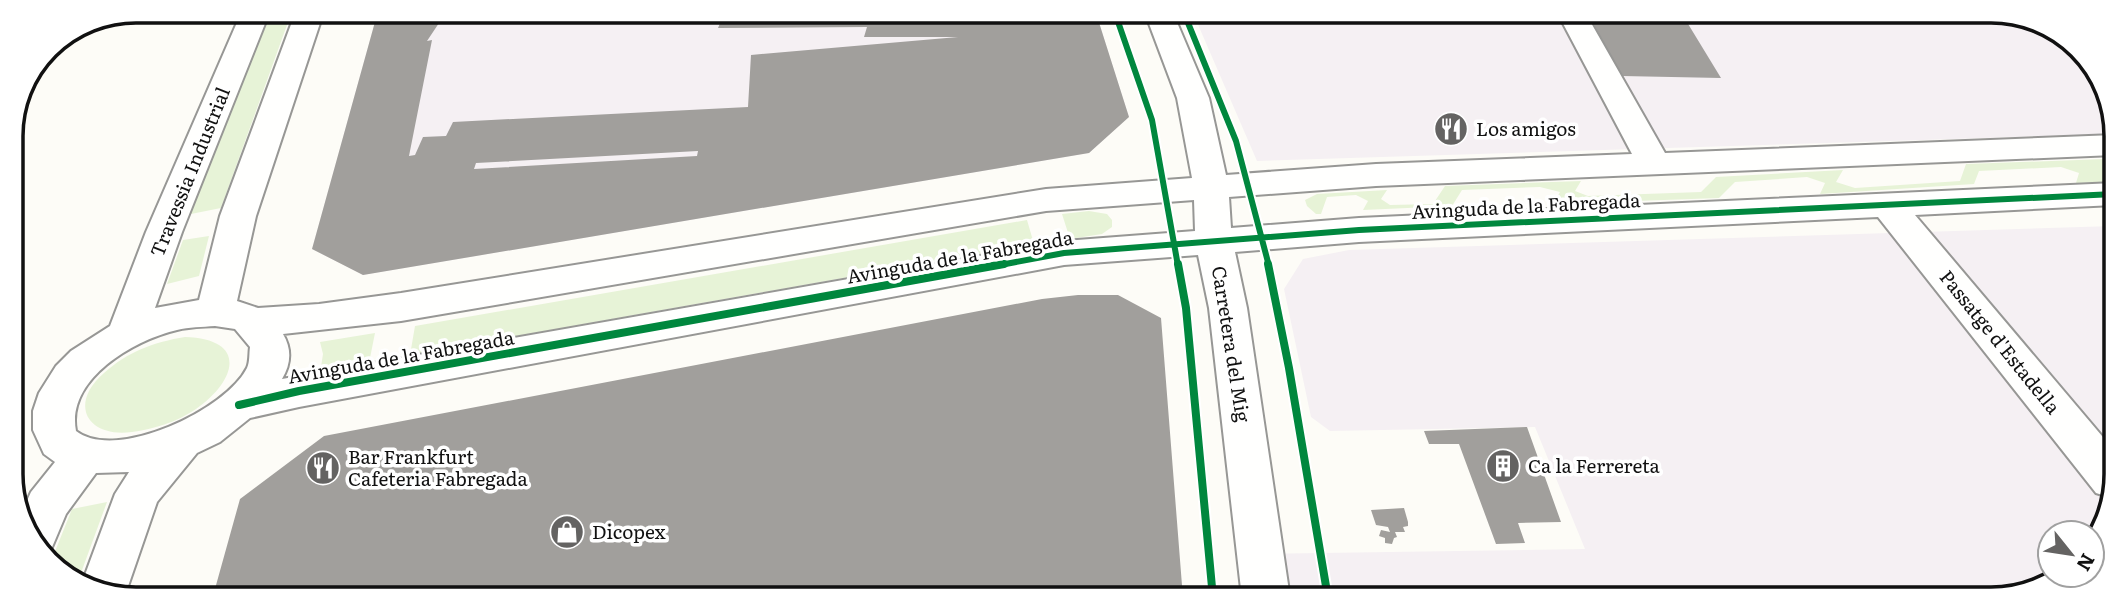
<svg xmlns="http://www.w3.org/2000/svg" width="2127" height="610" font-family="Literata,serif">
<rect width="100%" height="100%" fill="#fdfcf7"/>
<path fill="#f5f0f3" d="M 378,11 L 1096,13 L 1129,117 L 1089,153 L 363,275 L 312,249 Z
M 1193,13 L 2023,15 L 2080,47 L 2114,112 L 2114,134 L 1257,161 Z
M 2114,226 L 2112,506 L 2092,539 L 2092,533 L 2050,533 L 2050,575 L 2058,575 L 1999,599 L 1262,598 L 1257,554 L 1585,549 L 1535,427 L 1330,431 L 1311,417 L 1284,289 L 1303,259 L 1349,250 Z"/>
<path fill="#e7f3d7" d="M 271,11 L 292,11 L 221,208 L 186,215 Z
M 2105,159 L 2103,170 L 2114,173 L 2114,182 L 2076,183 L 2079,173 L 2061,167 L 1979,171 L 1974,184 L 1820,194 L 1825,183 L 1807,177 L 1735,182 L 1719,198 L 1553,204 L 1560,192 L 1540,187 L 1462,190 L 1452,206 L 1363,210 L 1368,201 L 1356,195 L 1327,197 L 1321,214 L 1316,214 L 1307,206 L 1305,200 L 1317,194 L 1387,190 L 1381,199 L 1390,205 L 1433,204 L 1445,186 L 1581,181 L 1575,191 L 1588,196 L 1701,192 L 1716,177 L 1843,170 L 1836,182 L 1855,188 L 1960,181 L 1966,164 Z
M 1089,211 L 1107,214 L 1112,220 L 1112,227 L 1102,234 L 1070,239 L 1062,214 Z
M 1027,220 L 1034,244 L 410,355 L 415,326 Z
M 209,236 L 199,276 L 167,284 L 183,240 Z
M 375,333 L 370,358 L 321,367 L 323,354 L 320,342 Z
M 185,337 C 248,339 237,380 196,409 C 177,422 154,429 132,432 C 87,438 68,404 104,373 C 127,352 154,342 185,337 Z
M 107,502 L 78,581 L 50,564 L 72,509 Z"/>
<path fill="#a19f9c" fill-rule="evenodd" d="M 378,11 L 447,11 L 427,41 L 432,40 L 409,156 L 415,155 L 423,137 L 446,136 L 453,122 L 748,107 L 751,55 L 958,37 L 864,37 L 867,27 L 718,28 L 725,12 L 1096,13 L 1129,117 L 1089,153 L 363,275 L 312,249 ZM 698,151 L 697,156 L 474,169 L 476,163 Z
M 1588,14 L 1682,14 L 1721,78 L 1622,76 Z
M 62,37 L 77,39 L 39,65 L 47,47 Z
M 1078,295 L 1118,295 L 1161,318 L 1183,598 L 213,596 L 240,499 L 324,436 L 1042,299 Z
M 1527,427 L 1561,522 L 1518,523 L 1525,543 L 1496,544 L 1459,444 L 1429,444 L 1424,431 Z
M 1404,508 L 1408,522 L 1408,526 L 1403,527 L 1405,532 L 1395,532 L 1397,537 L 1394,538 L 1392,544 L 1385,543 L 1385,538 L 1379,536 L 1381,530 L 1390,532 L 1388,527 L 1376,525 L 1371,510 Z"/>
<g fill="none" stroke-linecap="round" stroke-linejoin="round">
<g stroke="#979795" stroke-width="4">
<path id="minor" d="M 242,11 L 270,11 L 182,232 L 155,308 L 199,300 L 220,216 L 296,11 L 324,11 L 256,216 L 237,301 L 258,308 L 319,304 L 401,293 L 1046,189 L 1192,178 L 1177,98 L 1145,13 L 1173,13 L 1209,98 L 1226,175 L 1376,164 L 1632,154 L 1558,14 L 1586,14 L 1665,153 L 2114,135 L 2114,155 L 1376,186 L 1229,197 L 1231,228 L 1359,218 L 2114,183 L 2114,205 L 1915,215 L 2113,449 L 2112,498 L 2096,493 L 1878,217 L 1359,242 L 1235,252 L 1247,308 L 1290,598 L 1242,598 L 1209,308 L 1198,255 L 1064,265 L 299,407 L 250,418 L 220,442 L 197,453 L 157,502 L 125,595 L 104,595 L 82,583 L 115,494 L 129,472 L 96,473 L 66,514 L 50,552 L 43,555 L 21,514 L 31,492 L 55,462 L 44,454 L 33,430 L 33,411 L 39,393 L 56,366 L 71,351 L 110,326 L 146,232 ZM 1194,200 L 1195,231 L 1064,241 L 282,379 C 291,364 292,349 283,334 L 401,321 L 1046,211 ZM 215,326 L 235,329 L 250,347 C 249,353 250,362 247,368 C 226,410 116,462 76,431 C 66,379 134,340 177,330 C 189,327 202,327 215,326 Z"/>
</g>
<use href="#minor" fill="#fffffe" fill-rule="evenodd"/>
<g stroke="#fff" stroke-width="10">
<path id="cycleway-far1" d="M 1115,13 L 1152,120 L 1178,266
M 1184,13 L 1236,141 L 1269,266
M 995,266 L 1064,253 L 1359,230 L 2114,194"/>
</g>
<g stroke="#fff" stroke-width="12">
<path id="cycleway" d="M 1178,264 L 1186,308 L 1213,598
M 1268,264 L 1289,368 L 1328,598
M 239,405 L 299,391 L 1004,264"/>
</g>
<use href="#cycleway-far1" stroke="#00873e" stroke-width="6"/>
<use href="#cycleway" stroke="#00873e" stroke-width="8"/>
</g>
<defs>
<g id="restaurant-disc" transform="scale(1.75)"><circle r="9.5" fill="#646362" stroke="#fff"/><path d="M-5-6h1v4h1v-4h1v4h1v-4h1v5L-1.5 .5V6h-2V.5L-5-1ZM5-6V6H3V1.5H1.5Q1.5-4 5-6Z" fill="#fff"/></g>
<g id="building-disc" transform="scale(1.75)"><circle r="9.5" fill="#646362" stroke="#fff"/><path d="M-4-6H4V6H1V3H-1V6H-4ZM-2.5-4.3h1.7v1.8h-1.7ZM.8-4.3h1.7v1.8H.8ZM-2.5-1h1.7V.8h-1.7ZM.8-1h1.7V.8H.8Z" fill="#fff"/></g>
<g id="shop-disc" transform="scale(1.75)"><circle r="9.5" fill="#646362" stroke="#fff"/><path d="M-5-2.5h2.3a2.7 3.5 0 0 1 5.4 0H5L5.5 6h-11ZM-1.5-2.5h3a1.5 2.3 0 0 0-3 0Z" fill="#fff"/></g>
</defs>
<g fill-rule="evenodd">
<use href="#restaurant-disc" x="1451" y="129"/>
<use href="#building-disc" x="1503" y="466"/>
<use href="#restaurant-disc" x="323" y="468"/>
<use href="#shop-disc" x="567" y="532"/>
</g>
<g text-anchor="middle" stroke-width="7" stroke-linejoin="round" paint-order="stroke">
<g font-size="19" fill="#111" stroke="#fff" text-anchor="start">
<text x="1476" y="136">Los amigos</text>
<text x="348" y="464">Bar Frankfurt<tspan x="348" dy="22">Cafeteria Fabregada</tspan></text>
<text x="1528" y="473">Ca la Ferrereta</text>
<text x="592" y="539">Dicopex</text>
</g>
<g font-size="19" fill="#111" stroke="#fff">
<text transform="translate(190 172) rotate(-68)" y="7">Travessia Industrial</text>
<text transform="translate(1526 206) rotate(-3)" y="7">Avinguda de la Fabregada</text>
<text transform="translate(960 257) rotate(-10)" y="7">Avinguda de la Fabregada</text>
<text transform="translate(2000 342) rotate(51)" y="7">Passatge d'Estadella</text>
<text transform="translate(1231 344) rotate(81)" y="7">Carretera del Mig</text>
<text transform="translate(401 357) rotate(-10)" y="7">Avinguda de la Fabregada</text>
</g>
</g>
<path d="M0 0H2127V610H0ZM136 23H1991A113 113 0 0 1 2104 136V474A113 113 0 0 1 1991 587H136A113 113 0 0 1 23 474V136A113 113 0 0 1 136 23Z" fill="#fff" fill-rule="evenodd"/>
<path fill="none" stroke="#111" stroke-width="3.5" d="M136 23H1991A113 113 0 0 1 2104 136V474A113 113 0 0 1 1991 587H136A113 113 0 0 1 23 474V136A113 113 0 0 1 136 23Z"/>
<g transform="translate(2071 554) rotate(120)"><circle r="33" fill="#ffffff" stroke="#a0a0a0" stroke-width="2"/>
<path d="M0-5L12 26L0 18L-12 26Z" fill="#646362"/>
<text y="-10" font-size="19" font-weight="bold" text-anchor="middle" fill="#111111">N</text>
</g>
</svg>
